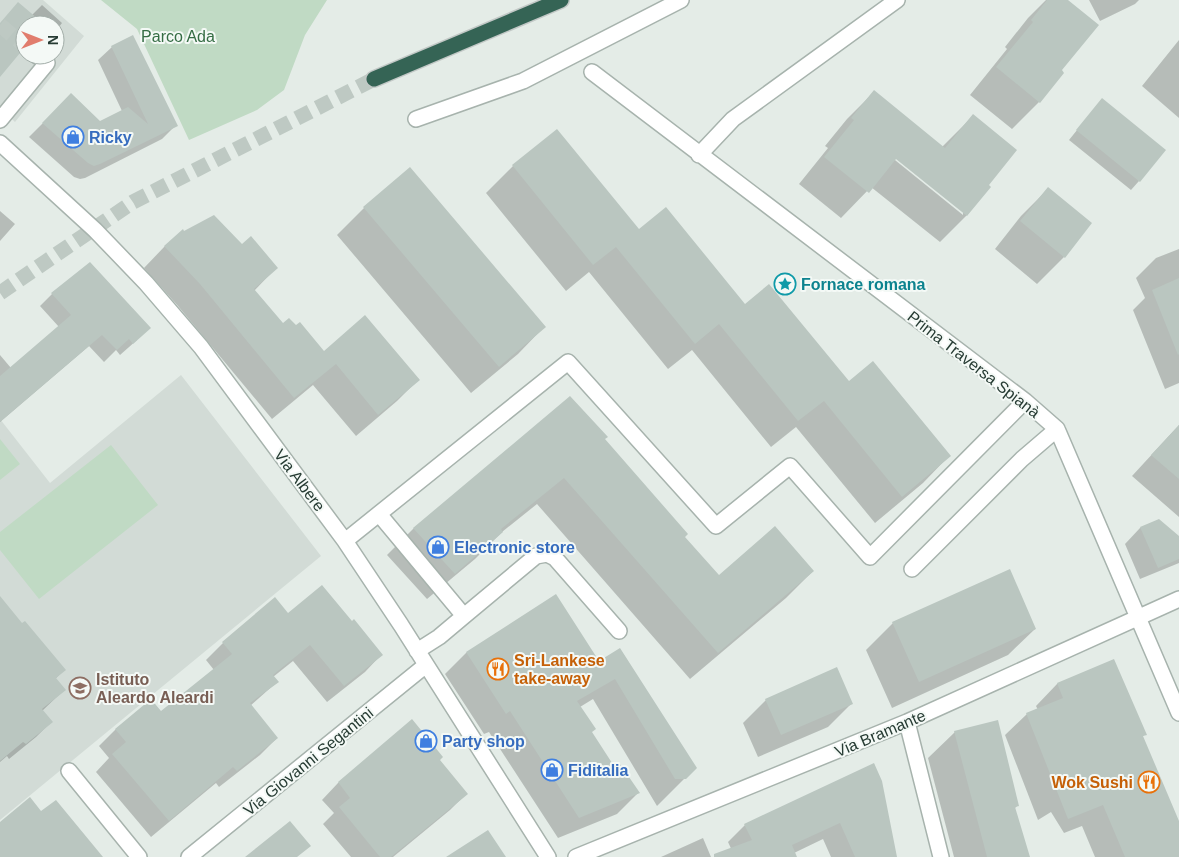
<svg xmlns="http://www.w3.org/2000/svg" width="1179" height="857" font-family="Helvetica,sans-serif">
<rect width="100%" height="100%" fill="#e4ece7"/>
<path fill="#d2dbd6" fill-rule="evenodd" d="M 0,0 L 43,0 L 84,36 L 15,122 L 0,107 ZM 25,25 L 55,25 L 55,55 L 25,55 Z
M 181,375 L 321,556 L 0,820 L 0,419 L 50,483 Z"/>
<path fill="#c0dac4" d="M 101,0 L 327,0 L 305,35 L 284,90 L 257,110 L 189,140 L 137,29 Z
M 0,439 L 20,464 L 0,480 Z
M 111,445 L 158,505 L 39,599 L 0,550 L 0,532 Z"/>
<path fill="#0003" fill-rule="evenodd" d="M 1046,0 L 1066,0 L 1060,71 L 1063,73 L 1039,102 L 1012,129 L 970,95 L 1007,49 L 1005,47 L 1028,18 Z
M 1089,0 L 1139,0 L 1135,4 L 1100,21 Z
M 42,5 L 62,23 L 55,32 L 55,25 L 25,25 L 25,45 L 0,75 L 0,24 L 32,15 Z
M 1179,40 L 1179,118 L 1142,86 Z
M 112,47 L 176,125 L 162,139 L 85,178 L 80,179 L 74,177 L 29,137 L 71,95 L 100,123 L 122,111 L 98,60 Z
M 874,92 L 942,147 L 973,116 L 987,186 L 989,187 L 966,216 L 940,242 L 871,187 L 841,218 L 799,184 L 828,148 L 825,146 L 847,119 ZM 892,154 L 963,211 L 963,215 L 890,156 Z
M 1102,99 L 1139,181 L 1131,190 L 1069,140 Z
M 557,131 L 639,231 L 744,305 L 949,456 L 923,483 L 875,523 L 796,427 L 771,447 L 692,350 L 668,369 L 589,272 L 566,291 L 486,193 L 513,166 Z
M 410,169 L 544,327 L 518,354 L 471,393 L 337,235 L 364,208 Z
M 1048,189 L 1064,257 L 1037,284 L 995,249 L 1021,216 Z
M 0,211 L 15,224 L 0,241 Z
M 165,246 L 242,246 L 276,268 L 254,291 L 283,325 L 324,353 L 419,379 L 397,401 L 356,436 L 313,385 L 272,419 L 178,306 L 144,268 Z
M 1179,249 L 1179,383 L 1165,389 L 1133,310 L 1145,298 L 1136,278 L 1156,258 Z
M 90,264 L 137,340 L 120,355 L 116,350 L 104,362 L 89,346 L 0,422 L 0,355 L 11,368 L 59,327 L 40,306 L 52,294 Z
M 1179,425 L 1179,517 L 1132,476 Z
M 604,439 L 683,537 L 719,577 L 813,571 L 786,598 L 690,679 L 537,504 L 502,532 L 475,559 L 427,599 L 387,555 L 414,528 Z
M 1159,521 L 1179,538 L 1179,563 L 1140,579 L 1125,544 L 1140,528 Z
M 556,596 L 599,663 L 620,649 L 695,768 L 657,806 L 593,699 L 580,707 L 591,732 L 614,768 L 638,793 L 617,814 L 558,838 L 489,732 L 484,734 L 445,674 L 466,653 Z
M 0,598 L 22,625 L 64,670 L 55,679 L 64,690 L 42,711 L 51,722 L 36,737 L 9,759 L 7,756 L 0,762 Z
M 288,615 L 381,655 L 365,672 L 327,702 L 293,661 L 273,677 L 277,682 L 250,706 L 277,738 L 260,755 L 219,787 L 216,783 L 151,837 L 96,772 L 109,758 L 99,746 L 116,729 L 161,713 L 214,670 L 206,660 L 223,643 Z
M 893,623 L 1035,629 L 1008,655 L 892,708 L 866,650 Z
M 1113,661 L 1145,734 L 1142,737 L 1179,824 L 1179,857 L 1095,857 L 1082,826 L 1064,833 L 1051,812 L 1038,820 L 1005,735 L 1027,714 L 1038,710 L 1036,706 L 1057,684 Z
M 766,700 L 851,704 L 828,727 L 758,757 L 743,723 Z
M 412,721 L 439,760 L 466,794 L 450,810 L 393,857 L 351,857 L 323,824 L 334,813 L 322,800 L 338,783 Z
M 955,732 L 1018,805 L 1014,809 L 1028,857 L 954,857 L 928,758 Z
M 874,764 L 896,857 L 831,857 L 823,839 L 794,853 L 796,857 L 735,857 L 728,842 L 745,825 Z
M 703,838 L 711,857 L 661,857 Z"/>
<path fill="#bac6c0" d="M 1047,0 L 1068,0 L 1099,25 L 1062,70 L 1064,73 L 1040,103 L 996,67 L 1033,22 L 1031,20 Z
M 18,2 L 44,24 L 25,25 L 25,47 L 0,77 L 0,23 Z
M 133,35 L 178,126 L 100,164 L 94,166 L 88,163 L 42,123 L 71,93 L 100,121 L 128,107 L 148,124 L 111,46 Z
M 874,90 L 945,148 L 973,114 L 1017,150 L 989,185 L 991,187 L 967,216 L 896,159 L 869,193 L 824,157 L 854,120 L 851,118 Z
M 1102,98 L 1166,150 L 1140,182 L 1076,130 Z
M 557,129 L 639,229 L 666,207 L 745,304 L 769,284 L 849,381 L 873,361 L 951,456 L 902,497 L 824,401 L 798,421 L 719,324 L 695,344 L 616,247 L 593,265 L 512,165 Z
M 410,167 L 546,327 L 499,367 L 363,207 Z
M 1048,187 L 1092,223 L 1065,258 L 1020,221 Z
M 214,215 L 242,244 L 251,236 L 278,268 L 254,289 L 283,323 L 289,318 L 296,325 L 300,322 L 324,351 L 365,315 L 420,380 L 378,415 L 336,364 L 294,398 L 200,284 L 164,246 L 183,229 L 184,231 Z
M 90,262 L 151,328 L 133,344 L 129,339 L 117,350 L 102,335 L 0,422 L 0,376 L 71,315 L 51,293 Z
M 1179,278 L 1179,354 L 1178,355 L 1152,290 Z
M 570,396 L 608,437 L 605,439 L 688,534 L 685,537 L 719,575 L 775,526 L 814,571 L 718,653 L 564,478 L 501,529 L 503,532 L 455,574 L 413,528 Z
M 1179,425 L 1179,479 L 1151,455 Z
M 1159,519 L 1179,536 L 1179,559 L 1158,568 L 1140,527 Z
M 1010,569 L 1036,629 L 919,682 L 892,622 Z
M 322,585 L 352,621 L 354,619 L 383,655 L 344,686 L 310,645 L 273,675 L 279,682 L 250,703 L 278,738 L 237,771 L 233,767 L 169,821 L 112,754 L 126,742 L 115,729 L 151,699 L 161,711 L 232,654 L 222,642 L 275,597 L 288,613 Z
M 556,594 L 599,661 L 620,648 L 697,768 L 686,779 L 675,779 L 615,679 L 577,701 L 596,729 L 592,732 L 614,766 L 620,764 L 640,793 L 579,818 L 510,711 L 506,714 L 466,652 Z
M 0,596 L 22,623 L 25,621 L 66,670 L 56,678 L 66,690 L 42,709 L 53,722 L 26,744 L 23,742 L 0,761 Z
M 1114,659 L 1147,735 L 1143,736 L 1179,821 L 1179,857 L 1125,857 L 1103,805 L 1068,819 L 1026,713 L 1063,698 L 1057,683 Z
M 837,667 L 853,704 L 781,735 L 765,699 Z
M 412,719 L 443,757 L 440,760 L 468,794 L 391,857 L 380,857 L 339,807 L 350,798 L 338,782 Z
M 998,720 L 1019,806 L 1015,807 L 1030,857 L 987,857 L 954,731 Z
M 874,763 L 882,781 L 897,857 L 855,857 L 840,823 L 792,845 L 797,857 L 714,857 L 714,854 L 752,840 L 744,824 Z
M 30,797 L 41,811 L 56,800 L 103,857 L 0,857 L 0,822 Z
M 290,821 L 311,846 L 297,857 L 245,857 Z
M 488,830 L 506,857 L 446,857 Z"/>
<g fill="none" stroke-linecap="round" stroke-linejoin="round">
<path stroke="#bec9c3" stroke-width="15" stroke-dasharray="15 8" stroke-linecap="butt" d="M 0,25 L 25,46"/>
<path stroke="#bec9c3" stroke-width="15" stroke-dasharray="15 8" stroke-linecap="butt" d="M 0,293 L 133,202 L 374,79"/>
<g stroke="#a7b3ad" stroke-width="18">
<path id="minor" d="M 592,72 L 1025,401 L 1057,429 L 1179,713
M 416,119 L 523,81 L 681,0
M 0,120 L 47,63 L 36,55
M 0,143 L 95,230 L 146,283 L 201,347 L 345,541 L 401,625 L 548,857
M 699,155 L 733,119 L 897,0
M 379,514 L 464,616 L 439,637 L 417,651
M 345,541 L 568,362 L 716,526 L 790,466 L 870,557 L 1025,401
M 912,569 L 1022,459 L 1057,429
M 464,616 L 536,556 L 547,554 L 555,558 L 619,631
M 907,722 L 941,857
M 69,771 L 139,857
M 189,857 L 426,665
M 576,857 L 907,722 L 1179,599"/>
</g>
<g stroke="#c2c8c6" stroke-width="18">
<path id="highway" d="M 374,79 L 561,0"/>
</g>
<use href="#minor" stroke="#fff" stroke-width="15"/>
<use href="#highway" stroke="#356455" stroke-width="15"/>
</g>
<defs>
<g id="shop-ring" transform="scale(1.125)"><circle r="9.5" fill="#f4f9f6" stroke="#3f7fe0" stroke-width="1.5"/><path d="M-5-2.5h2.3a2.7 3.5 0 0 1 5.4 0H5L5.5 6h-11ZM-1.5-2.5h3a1.5 2.3 0 0 0-3 0Z" fill="#3f7fe0"/></g>
<g id="sight-ring" transform="scale(1.125)"><circle r="9.5" fill="#f4f9f6" stroke="#0f9aa8" stroke-width="1.5"/><path d="M0-6L1.8-2.2L6-1.7L2.9 1.2L3.7 5.4L0 3.3L-3.7 5.4L-2.9 1.2L-6-1.7L-1.8-2.2Z" fill="#0f9aa8"/></g>
<g id="restaurant-ring" transform="scale(1.125)"><circle r="9.5" fill="#f4f9f6" stroke="#e8710a" stroke-width="1.5"/><path d="M-5-6h1v4h1v-4h1v4h1v-4h1v5L-1.5 .5V6h-2V.5L-5-1ZM5-6V6H3V1.5H1.5Q1.5-4 5-6Z" fill="#e8710a"/></g>
<g id="school-ring" transform="scale(1.125)"><circle r="9.5" fill="#f4f9f6" stroke="#8d6e63" stroke-width="1.5"/><path d="M0-5L7-2L0 1L-7-2ZM-4 1L0 2.5L4 1V4Q0 6-4 4Z" fill="#8d6e63"/></g>
</defs>
<g fill-rule="evenodd">
<use href="#shop-ring" x="73" y="137"/>
<use href="#sight-ring" x="785" y="284"/>
<use href="#shop-ring" x="438" y="547"/>
<use href="#restaurant-ring" x="498" y="669"/>
<use href="#school-ring" x="80" y="688"/>
<use href="#shop-ring" x="426" y="741"/>
<use href="#shop-ring" x="552" y="770"/>
<use href="#restaurant-ring" x="1149" y="782"/>
</g>
<g text-anchor="middle" stroke-width="4" stroke-linejoin="round" paint-order="stroke">
<g font-size="16" fill="#356d44" stroke="#f4f9f6">
<text x="178" y="42">Parco Ada</text>
</g>
<g font-size="16" font-weight="bold" fill="#366cbe" stroke="#f4f9f6" text-anchor="start">
<text x="89" y="143">Ricky</text>
<text x="454" y="553">Electronic store</text>
<text x="442" y="747">Party shop</text>
<text x="568" y="776">Fiditalia</text>
</g>
<g font-size="16" font-weight="bold" fill="#0d838f" stroke="#f4f9f6" text-anchor="start">
<text x="801" y="290">Fornace romana</text>
</g>
<g font-size="16" fill="#263b33" stroke="#f4f9f6">
<text transform="translate(974 364) rotate(38)" y="6">Prima Traversa Spianà</text>
<text transform="translate(300 480) rotate(53)" y="6">Via Albere</text>
<text transform="translate(880 733) rotate(-23)" y="6">Via Bramante</text>
<text transform="translate(308 761) rotate(-39)" y="6">Via Giovanni Segantini</text>
</g>
<g font-size="16" font-weight="bold" fill="#c56008" stroke="#f4f9f6" text-anchor="start">
<text x="514" y="666">Sri-Lankese<tspan x="514" dy="18">take-away</tspan></text>
<text x="1133" y="788" text-anchor="end">Wok Sushi</text>
</g>
<g font-size="16" font-weight="bold" fill="#785e54" stroke="#f4f9f6" text-anchor="start">
<text x="96" y="685">Istituto<tspan x="96" dy="18">Aleardo Aleardi</tspan></text>
</g>
</g>
<g transform="translate(40 40) rotate(90)"><circle r="24" fill="#f4f9f6" stroke="#a2ada8"/>
<path d="M0-4L9 19L0 12L-9 19Z" fill="#e17d6d"/>
<text y="-8" font-size="14" font-weight="bold" text-anchor="middle" fill="#263b33">N</text>
</g>
</svg>
